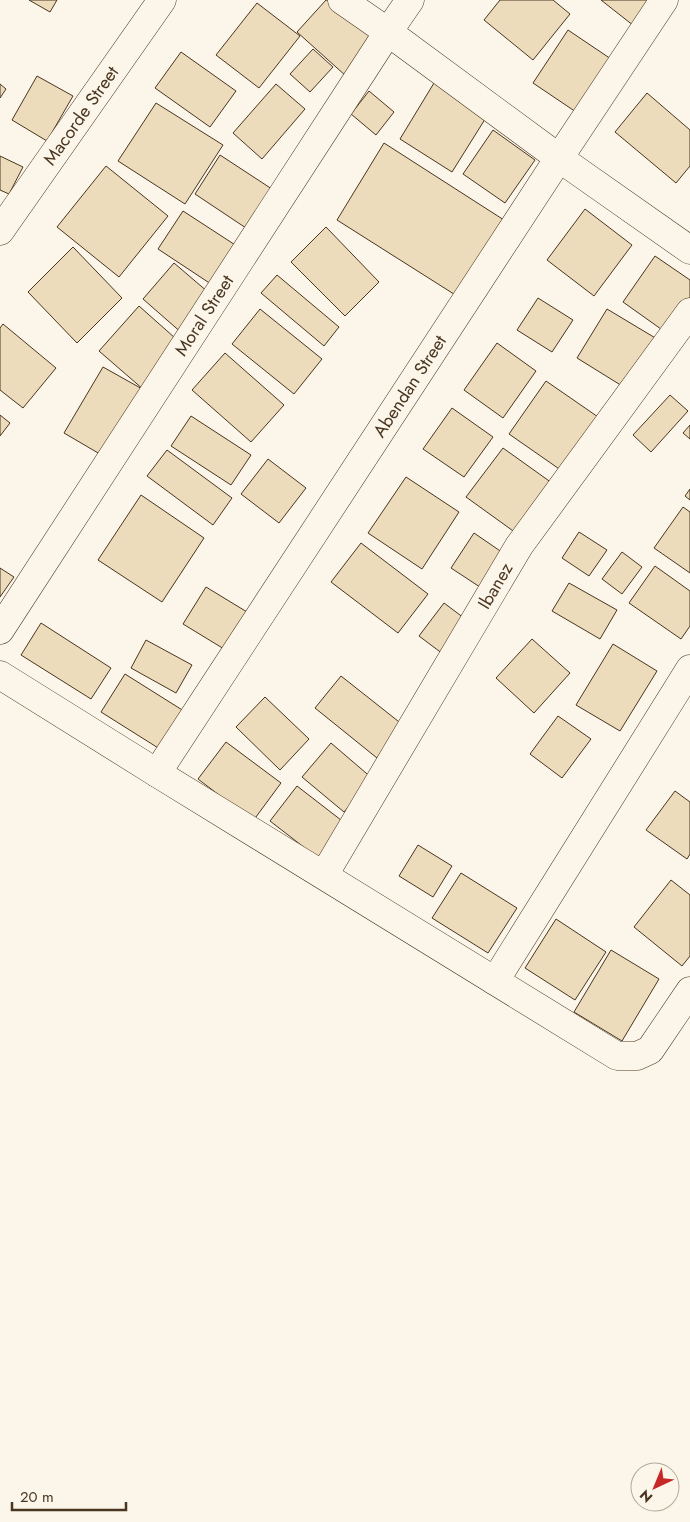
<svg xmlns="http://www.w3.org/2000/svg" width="690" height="1522" font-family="Jost,sans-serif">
<rect width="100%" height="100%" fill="#fbf6e9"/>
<path fill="#ecdcbc" stroke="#4a3520" d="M 29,0 L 57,0 L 50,12 Z
M 326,0 L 339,0 L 381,38 L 346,76 L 297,32 Z
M 500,0 L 553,0 L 570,14 L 533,60 L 484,20 Z
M 601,0 L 655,0 L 634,26 Z
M 257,3 L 300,36 L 259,88 L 216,55 Z
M 568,30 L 614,61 L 579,114 L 533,83 Z
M 313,49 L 333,67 L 310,92 L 290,74 Z
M 181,52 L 236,91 L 210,127 L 155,88 Z
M 37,76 L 73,96 L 47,141 L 12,120 Z
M 434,83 L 487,116 L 452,172 L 400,139 Z
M 0,84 L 6,89 L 0,98 Z
M 276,84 L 305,109 L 262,159 L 233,133 Z
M 369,91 L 394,112 L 376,135 L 351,114 Z
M 647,93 L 690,130 L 690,166 L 676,183 L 615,132 Z
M 156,103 L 223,145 L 185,204 L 118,161 Z
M 493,130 L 535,160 L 505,203 L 463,174 Z
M 384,143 L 504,220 L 457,296 L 337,220 Z
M 220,155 L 278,193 L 252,232 L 195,194 Z
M 0,156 L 23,167 L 9,194 L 0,190 Z
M 106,166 L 168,216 L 119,277 L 57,227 Z
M 585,209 L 632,245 L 594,296 L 547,260 Z
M 183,211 L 243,250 L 217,288 L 158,249 Z
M 326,227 L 379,282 L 345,316 L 291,262 Z
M 73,247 L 122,298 L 77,343 L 28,292 Z
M 655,256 L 690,280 L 690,303 L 668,334 L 623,302 Z
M 174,263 L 215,298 L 183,334 L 143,299 Z
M 277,275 L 339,327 L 324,346 L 261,293 Z
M 538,298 L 573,320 L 552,352 L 517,330 Z
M 139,306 L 184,346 L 144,390 L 99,351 Z
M 260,309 L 322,359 L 294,394 L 232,344 Z
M 607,309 L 657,339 L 627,389 L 577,358 Z
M 3,324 L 56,368 L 23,408 L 0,390 L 0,328 Z
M 497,343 L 536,371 L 503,418 L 464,390 Z
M 225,353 L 284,405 L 251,442 L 192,390 Z
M 103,367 L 144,390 L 105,457 L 64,433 Z
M 546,381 L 601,419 L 565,473 L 509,434 Z
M 670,395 L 688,411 L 651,452 L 633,435 Z
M 452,408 L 493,437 L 464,477 L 423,449 Z
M 0,415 L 10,423 L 0,436 Z
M 191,416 L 251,455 L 231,485 L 171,446 Z
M 690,425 L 690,439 L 683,433 Z
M 503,448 L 552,483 L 516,533 L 466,497 Z
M 167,450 L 232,498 L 213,525 L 147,476 Z
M 268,459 L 306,488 L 279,523 L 241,494 Z
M 406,477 L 459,512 L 422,569 L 368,533 Z
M 690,489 L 690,500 L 685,496 Z
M 141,495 L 204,538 L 162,602 L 98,560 Z
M 683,507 L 690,512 L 690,573 L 654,548 Z
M 579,532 L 607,550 L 589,576 L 562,558 Z
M 474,533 L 509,557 L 486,591 L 451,568 Z
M 361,543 L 428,594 L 398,633 L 331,582 Z
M 622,552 L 642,567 L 622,594 L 602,579 Z
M 655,566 L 690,591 L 690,626 L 681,639 L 629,603 Z
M 0,568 L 14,577 L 0,597 Z
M 569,583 L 617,610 L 600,639 L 552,611 Z
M 206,587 L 252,615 L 229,652 L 183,624 Z
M 444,603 L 472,624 L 447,657 L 419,636 Z
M 41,623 L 111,668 L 91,699 L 21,655 Z
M 532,639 L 570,673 L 534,713 L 496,678 Z
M 146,640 L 192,665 L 176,693 L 131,668 Z
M 613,644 L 657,671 L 620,731 L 576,705 Z
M 125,674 L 187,713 L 163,751 L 101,712 Z
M 341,676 L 403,725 L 377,758 L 315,708 Z
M 265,697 L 309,739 L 280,770 L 236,727 Z
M 558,716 L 591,739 L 562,778 L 530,754 Z
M 226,742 L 281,783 L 253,821 L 198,779 Z
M 331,743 L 373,779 L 344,812 L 302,777 Z
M 297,786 L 350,827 L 323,862 L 270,821 Z
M 675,791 L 690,802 L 690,854 L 687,859 L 646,830 Z
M 418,845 L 452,866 L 433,897 L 399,876 Z
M 461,873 L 517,908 L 488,953 L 432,918 Z
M 671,880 L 690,895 L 690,956 L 682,966 L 634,927 Z
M 556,919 L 606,952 L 575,1000 L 525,968 Z
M 611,950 L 659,979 L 622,1041 L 574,1012 Z"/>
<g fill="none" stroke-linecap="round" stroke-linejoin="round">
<g stroke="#4a3520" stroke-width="29">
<g id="minor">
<path d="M 342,0 L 388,32 L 559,158 L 690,250"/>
<path id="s1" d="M 0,231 L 162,0"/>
<path id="s2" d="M 0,630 L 388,32 L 410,0"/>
<path d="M 0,675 L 157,773 L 617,1056 L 637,1056 L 650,1050 L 690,991"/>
<path id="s3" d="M 157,773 L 559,158 L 664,0"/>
<path id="s4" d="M 324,875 L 519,546 L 690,312"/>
<path d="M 495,981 L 690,669"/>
</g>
</g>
<use href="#minor" stroke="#fbf6e9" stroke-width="28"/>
</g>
<g text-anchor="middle" stroke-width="4" stroke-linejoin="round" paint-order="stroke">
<g font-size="18" fill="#4a3520" stroke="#fbf6e9">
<text dy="6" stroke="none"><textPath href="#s1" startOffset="141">Macorde Street</textPath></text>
<text dy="6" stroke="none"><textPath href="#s2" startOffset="375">Moral Street</textPath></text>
<text dy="6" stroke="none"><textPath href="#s3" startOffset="462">Abendan Street</textPath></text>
<text dy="6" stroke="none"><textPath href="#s4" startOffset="336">Ibanez</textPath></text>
</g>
</g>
<g transform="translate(655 1487) rotate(224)"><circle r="24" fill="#fbf6e9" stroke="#b4a999"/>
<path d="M0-4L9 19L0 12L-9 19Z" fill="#c62828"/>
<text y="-8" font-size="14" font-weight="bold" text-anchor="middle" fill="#4a3520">N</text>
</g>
<path d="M12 1502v8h114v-8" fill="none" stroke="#4a3520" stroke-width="2.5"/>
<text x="20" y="1502" font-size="15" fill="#4a3520" stroke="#fbf6e9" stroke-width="4" paint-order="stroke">20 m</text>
</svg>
